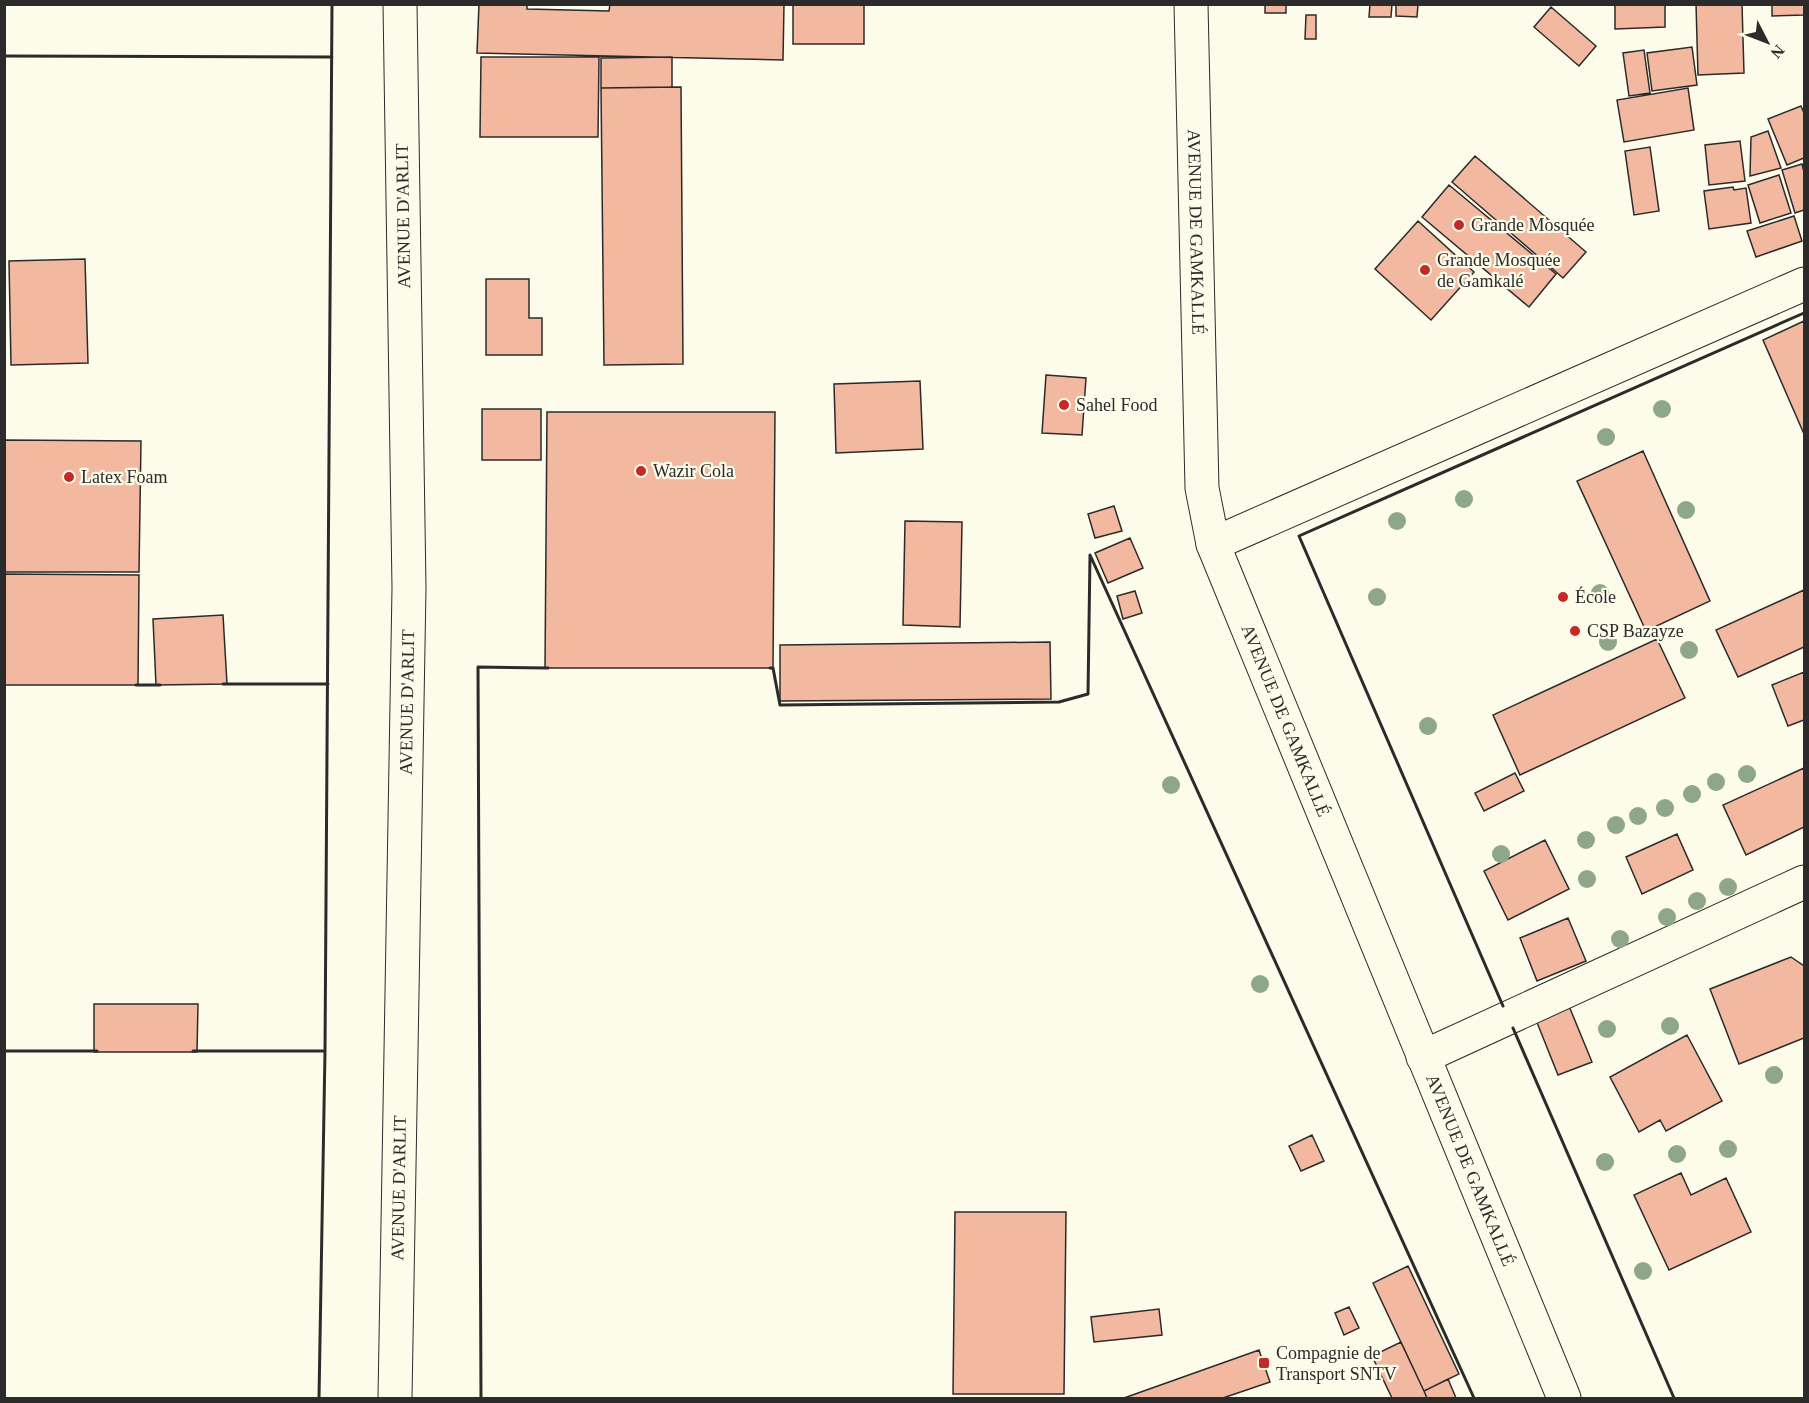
<svg xmlns="http://www.w3.org/2000/svg" width="1809" height="1403" font-family="Georgia,serif">
<rect width="100%" height="100%" fill="#fdfbea"/>
<path fill="#f2b8a0" stroke="#2b2b2b" stroke-width="1.5" d="M 479,4 L 527,4 L 527,9 L 609,11 L 610,4 L 784,4 L 783,60 L 477,53 Z
M 793,4 L 864,4 L 864,44 L 793,44 Z
M 1265,4 L 1286,4 L 1286,13 L 1265,13 Z
M 1370,4 L 1392,4 L 1391,17 L 1369,17 Z
M 1396,4 L 1418,4 L 1417,17 L 1396,16 Z
M 1615,4 L 1665,4 L 1665,27 L 1615,29 Z
M 1696,4 L 1742,4 L 1744,73 L 1698,75 Z
M 1772,4 L 1804,4 L 1804,15 L 1772,16 Z
M 1551,7 L 1596,46 L 1579,66 L 1534,27 Z
M 1306,15 L 1316,15 L 1316,39 L 1305,39 Z
M 1692,47 L 1697,85 L 1652,91 L 1647,53 Z
M 1644,50 L 1650,93 L 1629,96 L 1623,53 Z
M 481,57 L 599,57 L 598,137 L 480,137 Z
M 672,57 L 672,87 L 601,88 L 601,58 Z
M 681,87 L 683,364 L 604,365 L 601,88 Z
M 1688,88 L 1694,130 L 1624,142 L 1617,100 Z
M 1801,106 L 1804,113 L 1804,158 L 1787,165 L 1768,119 Z
M 1768,131 L 1781,168 L 1750,176 L 1751,137 Z
M 1740,141 L 1745,181 L 1709,185 L 1705,145 Z
M 1650,147 L 1659,211 L 1634,215 L 1625,151 Z
M 1475,156 L 1586,252 L 1563,278 L 1452,182 Z
M 1802,164 L 1804,172 L 1804,210 L 1795,213 L 1782,170 Z
M 1779,175 L 1791,213 L 1760,223 L 1748,185 Z
M 1449,185 L 1556,274 L 1529,307 L 1422,217 Z
M 1733,187 L 1734,190 L 1746,188 L 1751,223 L 1709,229 L 1704,191 Z
M 1794,216 L 1802,241 L 1756,257 L 1747,231 Z
M 1418,221 L 1474,272 L 1431,320 L 1375,269 Z
M 85,259 L 88,363 L 11,365 L 9,261 Z
M 486,279 L 529,279 L 529,318 L 542,318 L 542,355 L 486,355 Z
M 1804,321 L 1804,434 L 1763,340 Z
M 1046,375 L 1086,378 L 1082,435 L 1042,433 Z
M 920,381 L 923,449 L 836,453 L 834,384 Z
M 482,409 L 541,409 L 541,460 L 482,460 Z
M 547,412 L 775,412 L 773,668 L 545,668 Z
M 4,440 L 141,441 L 139,572 L 4,572 Z
M 1643,451 L 1710,601 L 1646,631 L 1577,481 Z
M 1114,506 L 1122,531 L 1095,538 L 1088,514 Z
M 905,521 L 962,522 L 960,627 L 903,625 Z
M 1130,538 L 1143,568 L 1108,583 L 1095,553 Z
M 4,574 L 139,575 L 138,685 L 4,685 Z
M 1804,590 L 1804,647 L 1738,677 L 1716,630 Z
M 1135,591 L 1142,613 L 1123,619 L 1117,596 Z
M 223,615 L 227,684 L 156,685 L 153,619 Z
M 1657,639 L 1685,698 L 1520,775 L 1493,715 Z
M 1050,642 L 1051,699 L 780,701 L 780,645 Z
M 1804,672 L 1804,720 L 1788,726 L 1772,685 Z
M 1804,768 L 1804,827 L 1746,855 L 1723,805 Z
M 1515,773 L 1524,791 L 1484,811 L 1475,793 Z
M 1677,834 L 1693,870 L 1642,894 L 1626,857 Z
M 1545,840 L 1569,889 L 1508,920 L 1484,871 Z
M 1568,918 L 1586,961 L 1537,981 L 1520,938 Z
M 1791,957 L 1804,966 L 1804,1038 L 1739,1064 L 1710,989 Z
M 94,1004 L 198,1004 L 197,1052 L 94,1052 Z
M 1569,1006 L 1592,1062 L 1558,1075 L 1536,1020 Z
M 1687,1035 L 1722,1101 L 1666,1131 L 1660,1120 L 1639,1132 L 1610,1077 Z
M 1312,1135 L 1324,1161 L 1301,1171 L 1289,1146 Z
M 1681,1173 L 1691,1195 L 1726,1178 L 1751,1232 L 1669,1270 L 1634,1195 Z
M 955,1212 L 1066,1212 L 1064,1394 L 953,1394 Z
M 1408,1266 L 1459,1374 L 1424,1391 L 1373,1283 Z
M 1349,1307 L 1359,1328 L 1344,1335 L 1335,1313 Z
M 1159,1309 L 1162,1335 L 1094,1342 L 1091,1317 Z
M 1401,1342 L 1424,1391 L 1427,1398 L 1392,1398 L 1372,1356 Z
M 1259,1350 L 1270,1382 L 1223,1398 L 1124,1398 Z
M 1448,1379 L 1456,1398 L 1427,1398 L 1424,1391 Z"/>
<g fill="none" stroke-linecap="round" stroke-linejoin="round">
<g stroke="#2b2b2b" stroke-width="35">
<g id="minor">
<path id="s1" d="M 1191,4 L 1202,488 L 1213,544 L 1564,1398"/>
<path d="M 1213,544 L 1804,284"/>
<path d="M 1423,1057 L 1804,882"/>
<path id="s2" d="M 395,1398 L 409,588 L 400,4"/>
</g>
</g>
<use href="#minor" stroke="#fdfbea" stroke-width="33"/>
<path stroke="#2b2b2b" stroke-width="3" d="M 4,56 L 332,57
M 770,668 L 773,668 L 780,705 L 1059,702 L 1088,694 L 1090,555 L 1474,1398
M 223,684 L 328,684
M 136,685 L 160,685
M 1503,1006 L 1299,536 L 1804,313
M 1513,1028 L 1674,1398
M 4,1051 L 97,1051
M 193,1051 L 325,1051 L 319,1398
M 325,1051 L 332,4
M 481,1398 L 478,667 L 548,668"/>
</g>
<g fill="#8ea78a">
<circle cx="1662" cy="409" r="9"/>
<circle cx="1606" cy="437" r="9"/>
<circle cx="1464" cy="499" r="9"/>
<circle cx="1686" cy="510" r="9"/>
<circle cx="1397" cy="521" r="9"/>
<circle cx="1600" cy="593" r="9"/>
<circle cx="1377" cy="597" r="9"/>
<circle cx="1608" cy="642" r="9"/>
<circle cx="1689" cy="650" r="9"/>
<circle cx="1428" cy="726" r="9"/>
<circle cx="1747" cy="774" r="9"/>
<circle cx="1716" cy="782" r="9"/>
<circle cx="1171" cy="785" r="9"/>
<circle cx="1692" cy="794" r="9"/>
<circle cx="1665" cy="808" r="9"/>
<circle cx="1638" cy="816" r="9"/>
<circle cx="1616" cy="825" r="9"/>
<circle cx="1586" cy="840" r="9"/>
<circle cx="1501" cy="854" r="9"/>
<circle cx="1587" cy="879" r="9"/>
<circle cx="1728" cy="887" r="9"/>
<circle cx="1697" cy="901" r="9"/>
<circle cx="1667" cy="917" r="9"/>
<circle cx="1620" cy="939" r="9"/>
<circle cx="1260" cy="984" r="9"/>
<circle cx="1670" cy="1026" r="9"/>
<circle cx="1607" cy="1029" r="9"/>
<circle cx="1774" cy="1075" r="9"/>
<circle cx="1728" cy="1149" r="9"/>
<circle cx="1677" cy="1154" r="9"/>
<circle cx="1605" cy="1162" r="9"/>
<circle cx="1643" cy="1271" r="9"/>
</g>
<g fill="#c62828" stroke="#fdfbea" stroke-width="2">
<circle cx="1459" cy="225" r="6"/>
<circle cx="1425" cy="270" r="6"/>
<circle cx="1064" cy="405" r="6"/>
<circle cx="641" cy="471" r="6"/>
<circle cx="69" cy="477" r="6"/>
<circle cx="1563" cy="597" r="6"/>
<circle cx="1575" cy="631" r="6"/>
<rect x="1258" y="1357" width="12" height="12" rx="3"/>
</g>
<g text-anchor="middle" stroke-width="4.5" stroke-linejoin="round" paint-order="stroke">
<g font-size="18" fill="#2b2b2b" stroke="#fdfbea">
<text transform="translate(403 216) rotate(-91)" y="6">AVENUE D'ARLIT</text>
<text dy="6" stroke="none"><textPath href="#s1" startOffset="228">AVENUE DE GAMKALLÉ</textPath></text>
<text dy="6" stroke="none"><textPath href="#s2" startOffset="696">AVENUE D'ARLIT</textPath></text>
<text dy="6" stroke="none"><textPath href="#s1" startOffset="732">AVENUE DE GAMKALLÉ</textPath></text>
<text dy="6" stroke="none"><textPath href="#s1" startOffset="1218">AVENUE DE GAMKALLÉ</textPath></text>
<text dy="6" stroke="none"><textPath href="#s2" startOffset="210">AVENUE D'ARLIT</textPath></text>
</g>
<g font-size="18" fill="#2b2b2b" stroke="#fdfbea" text-anchor="start">
<text x="1471" y="231">Grande Mosquée</text>
<text x="1437" y="266">Grande Mosquée<tspan x="1437" dy="21">de Gamkalé</tspan></text>
<text x="1076" y="411">Sahel Food</text>
<text x="653" y="477">Wazir Cola</text>
<text x="81" y="483">Latex Foam</text>
<text x="1575" y="603">École</text>
<text x="1587" y="637">CSP Bazayze</text>
<text x="1276" y="1359">Compagnie de<tspan x="1276" dy="21">Transport SNTV</tspan></text>
</g>
</g>
<rect width="1809" height="1403" fill="none" stroke="#2b2b2b" stroke-width="12"/>
<g transform="translate(1767 42) rotate(132)" stroke="#fdfbea" stroke-width="4.5" paint-order="stroke">
<path d="M0-4.5L10 22L0 15L-10 22Z" fill="#2b2b2b"/>
<text y="-9" font-size="16" font-weight="bold" text-anchor="middle" fill="#2b2b2b">N</text>
</g>
</svg>
